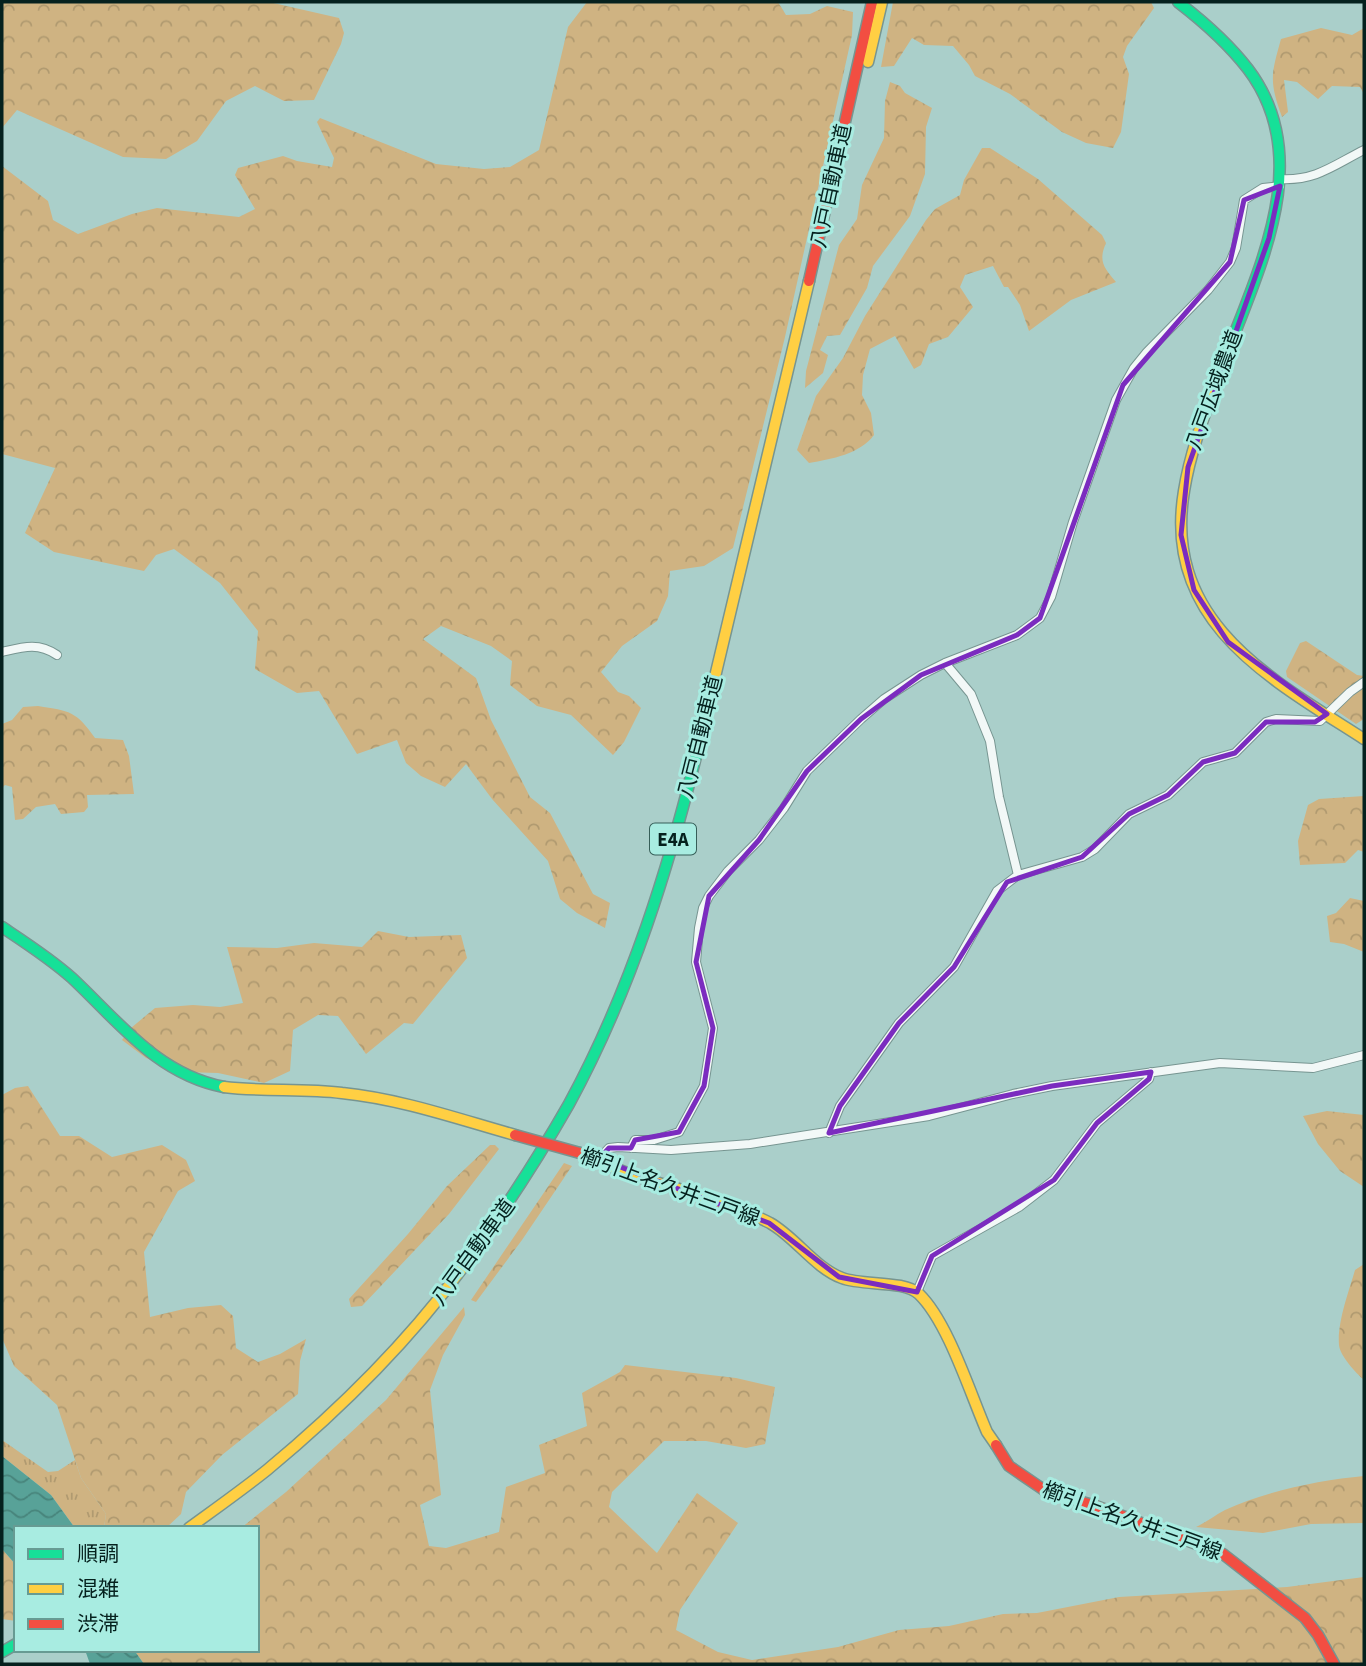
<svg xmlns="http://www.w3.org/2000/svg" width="1366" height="1666" font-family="'Source Sans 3','Noto Sans JP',sans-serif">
<defs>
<pattern id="grass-tufts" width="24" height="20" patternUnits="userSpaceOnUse" patternTransform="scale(1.75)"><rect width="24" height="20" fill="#cfb382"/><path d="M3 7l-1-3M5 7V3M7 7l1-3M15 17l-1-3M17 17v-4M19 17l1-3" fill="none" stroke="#b09a70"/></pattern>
<pattern id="forest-crowns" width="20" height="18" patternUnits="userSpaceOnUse" patternTransform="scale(1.75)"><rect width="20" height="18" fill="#cfb382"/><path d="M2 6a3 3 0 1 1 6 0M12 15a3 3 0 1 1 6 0" fill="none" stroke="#b09a70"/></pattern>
<pattern id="water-waves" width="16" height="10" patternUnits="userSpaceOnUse" patternTransform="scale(1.75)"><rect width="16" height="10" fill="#58a298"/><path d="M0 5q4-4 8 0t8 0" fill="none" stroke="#47847b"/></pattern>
</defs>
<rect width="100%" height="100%" fill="#aacfca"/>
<path fill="url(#grass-tufts)" d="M 2,1440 L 48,1472 L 58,1471 L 75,1460 L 81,1478 L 106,1514 L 104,1528 L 75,1528 L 51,1495 L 2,1456 Z"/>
<path fill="url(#forest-crowns)" d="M 2,2 L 269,2 L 339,18 L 344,33 L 341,44 L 314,100 L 284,101 L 255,86 L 226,101 L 197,141 L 166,159 L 123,157 L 17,110 L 2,128 Z
M 587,2 L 778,2 L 786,15 L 810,14 L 827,6 L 853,12 L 852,35 L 785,337 L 733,548 L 704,566 L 670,571 L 668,596 L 657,621 L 622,646 L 601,672 L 618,692 L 629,696 L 641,708 L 624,742 L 613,755 L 571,715 L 537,706 L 510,685 L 512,661 L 491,646 L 441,626 L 423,639 L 476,678 L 491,720 L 530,797 L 550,813 L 593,894 L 610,903 L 605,928 L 577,913 L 560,899 L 548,861 L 492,799 L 466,764 L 445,787 L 421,776 L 406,763 L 397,740 L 357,754 L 319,691 L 297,693 L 255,669 L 258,631 L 220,583 L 174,549 L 156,555 L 144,571 L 54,552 L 25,533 L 55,468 L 2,454 L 2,166 L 48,201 L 53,220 L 78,234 L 132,214 L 157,208 L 239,217 L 255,209 L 235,175 L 238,168 L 283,156 L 297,161 L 332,167 L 334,158 L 317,122 L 320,118 L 436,164 L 484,169 L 510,167 L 539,150 L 568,27 Z
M 893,2 L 1151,2 L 1154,8 L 1127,46 L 1123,57 L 1129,74 L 1121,132 L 1113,148 L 1086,143 L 1062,132 L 1010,94 L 975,76 L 969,65 L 953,46 L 924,45 L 912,38 L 894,66 L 881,67 Z
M 1321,28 L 1352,35 L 1364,28 L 1364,94 L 1360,87 L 1332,86 L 1318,99 L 1297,82 L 1284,80 L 1288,112 L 1282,117 C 1269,81 1271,75 1281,39 Z
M 890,82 L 900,86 L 905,93 L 932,108 L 926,127 L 925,174 L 910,216 L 873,266 L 867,288 L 840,335 L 827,336 L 820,350 L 828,355 L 823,373 L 805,388 L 806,371 L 839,245 L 857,219 L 862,185 L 884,138 L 885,101 Z
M 982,148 L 990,148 L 1038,179 L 1102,235 L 1106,243 C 1098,261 1104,268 1116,282 L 1071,300 L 1029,331 L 1020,305 L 1008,287 L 1004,287 L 993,266 L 965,275 L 960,287 L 973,307 L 948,337 L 929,344 L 921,365 L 914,369 L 895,336 L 870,349 L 863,375 L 862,395 L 871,413 L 874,435 C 860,454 832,459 809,463 L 797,450 L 816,396 L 843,358 L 865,316 L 926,220 L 935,209 L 960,195 L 964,180 Z
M 1306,641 L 1357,675 L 1364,676 L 1364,719 L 1356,724 L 1287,677 L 1286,671 L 1300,643 Z
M 38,706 C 70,711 76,711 95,738 L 123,740 L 129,756 L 134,794 L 87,795 L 88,807 L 84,812 L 61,814 L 55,804 L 36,807 L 23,819 L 15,820 L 12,787 L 5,785 L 2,788 L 2,724 L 12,720 L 23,707 Z
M 1364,796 L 1364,852 L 1358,850 L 1345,863 L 1300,865 L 1298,841 L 1308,805 L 1319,799 Z
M 1350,898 L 1364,901 L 1364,952 L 1344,944 L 1330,942 L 1327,916 L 1336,913 Z
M 378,931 L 409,937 L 461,935 L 467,958 L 413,1024 L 404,1023 L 366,1054 L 338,1016 L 318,1015 L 293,1030 L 290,1071 L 264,1083 L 218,1073 L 183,1072 L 146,1058 L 122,1040 L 131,1028 L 155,1008 L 193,1005 L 220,1007 L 243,1003 L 227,947 L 277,948 L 314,943 L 362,947 Z
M 28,1086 L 60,1136 L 79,1136 L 112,1157 L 162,1145 L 186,1160 L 195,1181 L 178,1191 L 144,1252 L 150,1317 L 188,1308 L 221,1305 L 233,1316 L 236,1348 L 258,1362 L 280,1354 L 306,1339 L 300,1361 L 298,1394 L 222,1455 L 186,1492 L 181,1514 L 166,1528 L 104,1528 L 106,1514 L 81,1478 L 57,1405 L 14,1366 L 2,1338 L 2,1095 L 15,1088 Z
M 1327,1111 L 1364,1115 L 1364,1187 L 1340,1171 L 1318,1144 L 1303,1116 Z
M 490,1145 L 495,1145 L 499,1149 L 449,1214 L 362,1306 L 351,1307 L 349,1299 L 408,1234 L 447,1186 Z
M 564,1163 L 572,1166 L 522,1240 L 476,1302 L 471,1300 Z
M 1364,1264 L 1364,1380 C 1356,1373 1340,1356 1339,1345 C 1337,1323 1349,1291 1355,1270 Z
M 464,1307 L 465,1315 L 443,1355 L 430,1390 L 441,1495 L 420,1505 L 429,1546 L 446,1548 L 499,1532 L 506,1487 L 545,1473 L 539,1445 L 587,1426 L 582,1393 L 620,1372 L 625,1365 L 736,1378 L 775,1387 L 765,1444 L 746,1448 L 706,1441 L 664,1441 L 612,1492 L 609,1507 L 657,1553 L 697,1493 L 738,1523 L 680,1610 L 676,1630 L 718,1652 L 752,1660 L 838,1647 L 899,1630 L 949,1626 L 1003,1614 L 1037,1613 L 1119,1597 L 1287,1587 L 1364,1577 L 1364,1664 L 144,1664 L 134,1650 L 257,1650 L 257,1528 L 241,1528 L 286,1492 L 386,1400 Z
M 1364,1476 L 1364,1523 L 1311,1524 L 1263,1533 L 1196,1527 C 1207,1522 1215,1515 1225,1510 C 1266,1491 1320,1480 1364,1476 Z
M 2,1549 L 16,1565 L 16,1621 L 2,1619 Z"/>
<path fill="url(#water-waves)" d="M 2,1456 L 51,1495 L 75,1528 L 16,1528 L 16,1565 L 2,1549 Z
M 85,1650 L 134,1650 L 144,1664 L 90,1664 Z"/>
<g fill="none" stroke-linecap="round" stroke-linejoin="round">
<g stroke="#779591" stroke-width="10">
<path id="street" d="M 1280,179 C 1316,181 1334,165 1364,150
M 2,652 C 23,647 38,642 57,655
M 945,663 L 971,694 L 990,741 L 999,797 L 1018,875
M 829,1133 L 840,1106 L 899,1023 L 954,967 L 997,891 L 1018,875 L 1082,857 L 1095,849 L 1129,814 L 1168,795 L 1203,762 L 1235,753 L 1266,722 L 1276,719 L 1320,721 L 1350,692 L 1364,682
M 631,1148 L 635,1140 L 654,1140 L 679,1132 L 704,1086 L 713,1028 L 696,962 L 699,928 L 703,908 L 709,896 L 728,871 L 759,840 L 784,808 L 807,771 L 861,719 L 884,699 L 921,675 L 945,663 L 1017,635 L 1040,618 L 1051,597 L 1073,522 L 1116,400 L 1134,368 L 1147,352 L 1208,290 L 1230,262 L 1236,248 L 1244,200 L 1263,188 L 1280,186
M 599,1159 L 609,1148 L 618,1147 L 671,1150 L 750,1144 L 929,1116 L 1013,1094 L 1052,1086 L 1220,1063 L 1313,1068 L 1364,1055
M 917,1292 L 932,1256 L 1019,1207 L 1054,1180 L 1097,1123 L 1149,1079 L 1151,1072"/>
</g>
<g stroke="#779591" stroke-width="13">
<path id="fast" d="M 1178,2 C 1204,22 1228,43 1248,69 C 1317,160 1257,271 1223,364
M 2,927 C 26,943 51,959 72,978 C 119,1022 157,1074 224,1087
M 474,1252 C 508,1204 540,1155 569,1104 C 631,990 670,865 700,740
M 2,1652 L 16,1644"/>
</g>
<g stroke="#779591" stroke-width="13">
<path id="slow" d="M 868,62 L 882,2
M 1223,364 C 1208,406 1191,447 1184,491 C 1162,622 1271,679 1364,739
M 700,740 L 809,281
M 224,1087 C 263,1092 303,1088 342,1093 C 401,1099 458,1119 515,1135
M 580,1153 C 600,1161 619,1171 639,1177 C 684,1191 728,1202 770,1223 C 795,1237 815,1268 842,1278 C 863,1286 904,1280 919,1294 C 948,1322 970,1393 987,1432 L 996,1445
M 189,1528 C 215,1509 242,1490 267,1470 C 343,1407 417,1333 474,1252"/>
</g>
<g stroke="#779591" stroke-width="13">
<path id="jam" d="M 809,281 L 872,2
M 996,1445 L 1009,1466 L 1047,1492 L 1096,1506 L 1223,1554 L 1305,1618 L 1318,1635 L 1334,1664"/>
</g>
<use href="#street" stroke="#f2f8f7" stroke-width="8"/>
<use href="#fast" stroke="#16e098" stroke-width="10"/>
<use href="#slow" stroke="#ffcf43" stroke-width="10"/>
<use href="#jam" stroke="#f24e42" stroke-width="10"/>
<g stroke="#779591" stroke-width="13" stroke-linecap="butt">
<path id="jam-bridge" d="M 515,1135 L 580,1153"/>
</g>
<use href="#jam-bridge" stroke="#f24e42" stroke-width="10"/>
</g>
<path fill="none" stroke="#7b2cbf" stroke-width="5" stroke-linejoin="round" d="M 1280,186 L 1269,238 L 1188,467 L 1181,535 L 1194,590 L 1228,642 L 1327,714 L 1315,722 L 1266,722 L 1235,753 L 1203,762 L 1168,795 L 1129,814 L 1082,857 L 1007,882 L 954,967 L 899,1023 L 840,1106 L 829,1133 L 1052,1086 L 1151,1072 L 1149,1079 L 1097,1123 L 1054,1180 L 932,1256 L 917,1292 L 839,1277 L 769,1223 L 599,1159 L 609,1148 L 631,1148 L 635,1140 L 679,1132 L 704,1086 L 713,1028 L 696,962 L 709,896 L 759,840 L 807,771 L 861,719 L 921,675 L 1017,635 L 1040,618 L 1123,385 L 1230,262 L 1244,200 Z"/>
<g text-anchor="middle" stroke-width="6" stroke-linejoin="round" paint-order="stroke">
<rect fill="#a8ece1" stroke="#365e58" stroke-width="2" x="650" y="823.5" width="46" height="31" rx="5"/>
<g font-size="19" font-weight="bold" fill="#05211e">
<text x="673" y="846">E4A</text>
</g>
<g font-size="21" fill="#05211e" stroke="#a8ece1">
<text transform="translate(831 186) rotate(-78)" y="7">八戸自動車道</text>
<text transform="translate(1214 390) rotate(-70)" y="7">八戸広域農道</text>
<text transform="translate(700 737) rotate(-76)" y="7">八戸自動車道</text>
<text transform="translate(670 1187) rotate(20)" y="7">櫛引上名久井三戸線</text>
<text transform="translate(473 1252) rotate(-54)" y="7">八戸自動車道</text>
<text transform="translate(1132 1521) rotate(20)" y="7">櫛引上名久井三戸線</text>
</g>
</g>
<rect width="1366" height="1666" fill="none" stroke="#05211e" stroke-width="7"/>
<rect x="14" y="1526" width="245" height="126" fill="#a8ece1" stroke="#679b93" stroke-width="2"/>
<rect x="28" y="1549" width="35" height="10" fill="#16e098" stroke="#679b93" stroke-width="2"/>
<text x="77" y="1561" font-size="21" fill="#05211e">順調</text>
<rect x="28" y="1584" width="35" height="10" fill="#ffcf43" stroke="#679b93" stroke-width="2"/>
<text x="77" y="1596" font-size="21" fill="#05211e">混雑</text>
<rect x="28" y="1619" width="35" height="10" fill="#f24e42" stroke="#679b93" stroke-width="2"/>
<text x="77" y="1631" font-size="21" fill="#05211e">渋滞</text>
</svg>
